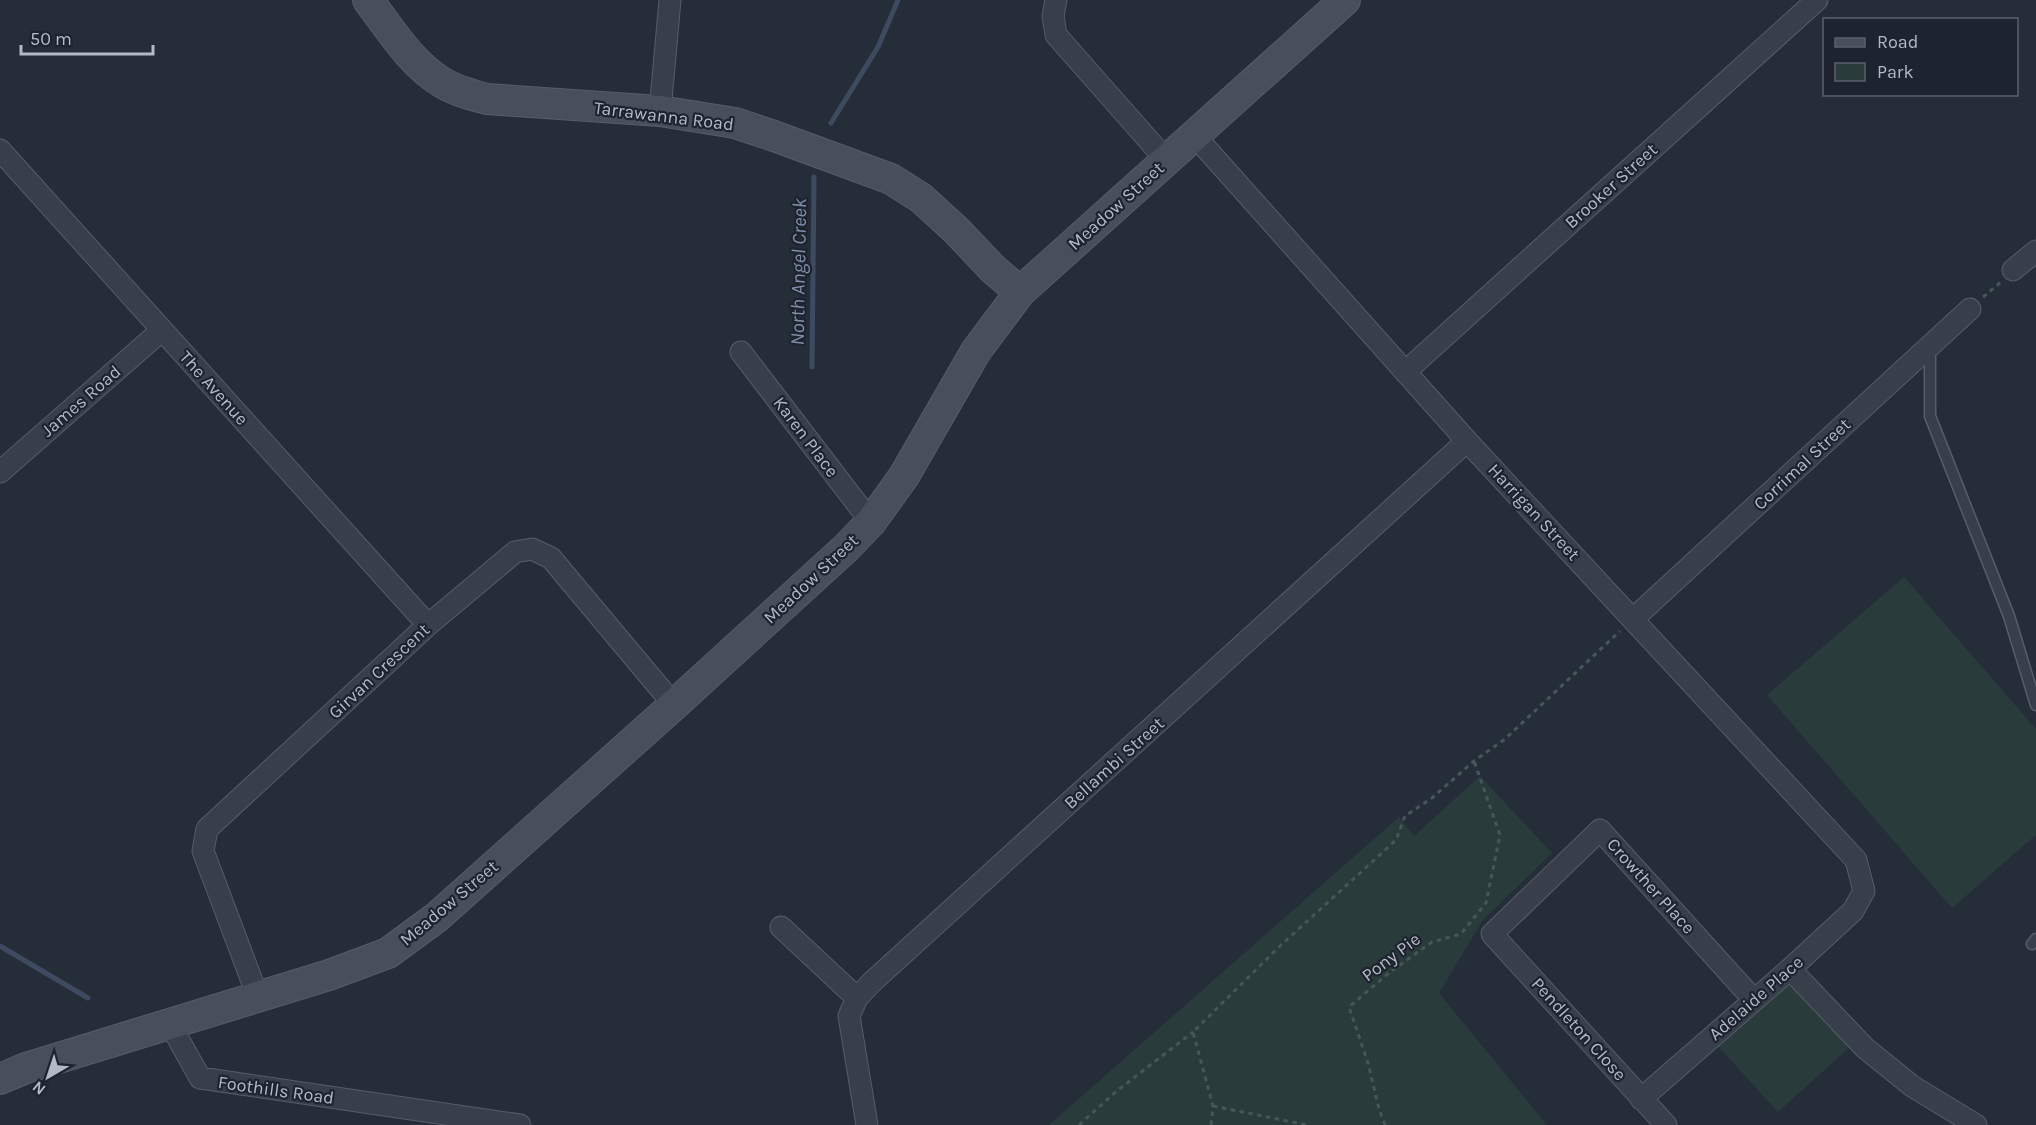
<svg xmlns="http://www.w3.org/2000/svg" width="2036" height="1125" font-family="Karla,sans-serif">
<rect width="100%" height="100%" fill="#252d39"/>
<path fill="#2a3b3c" d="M 1904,577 L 2036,729 L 2036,835 L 1952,908 L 1767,695 Z
M 1480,776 L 1552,853 L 1483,920 L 1439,993 L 1547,1125 L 1049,1125 L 1399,817 L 1414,836 Z
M 1782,985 L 1798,988 L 1851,1046 L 1778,1112 L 1716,1044 Z"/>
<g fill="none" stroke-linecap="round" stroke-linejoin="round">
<path stroke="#3d4a60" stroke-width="5" d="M 831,123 L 878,47 L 898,0
M 812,367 L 814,177
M 0,946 L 88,998"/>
<g stroke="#575d68" stroke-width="13">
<path id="lane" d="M 1930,347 L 1930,416 L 2009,616 L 2036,705
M 2032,944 L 2036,939"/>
</g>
<g stroke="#575d68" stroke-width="23">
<path id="street" d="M 1056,0 L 1053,16 L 1056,35 L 1167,161
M 660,111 L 670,0
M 1195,136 L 1467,441 L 1856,860 L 1864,891 L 1853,911 L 1790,969 L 1641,1099
M 0,150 L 428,625
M 2013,270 L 2036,251
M 741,352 L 871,522
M 1405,372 L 1817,0
M 0,472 L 162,330
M 1633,619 L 1970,309
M 781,927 L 857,998
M 1790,969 L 1865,1048 L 1912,1086 L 1976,1125
M 258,997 L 203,851 L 207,829 L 428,625 L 515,552 L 532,549 L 551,558 L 674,705
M 170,1024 L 200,1078 L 520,1125
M 867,1125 L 849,1016 L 857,998 L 872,982 L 1467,441
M 1666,1125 L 1492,934 L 1600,830 L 1754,1000"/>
</g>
<g stroke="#575d68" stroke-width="32">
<path id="secondary" d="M 368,0 C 390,29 411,64 443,83 C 456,91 472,95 487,99 L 660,111 L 735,123 L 774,136 L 891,179 L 921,198 L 956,230 L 993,269 L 1020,292
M 0,1079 L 26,1068 L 329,975 L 388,953 L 437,917 L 674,705 L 846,548 L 871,522 L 904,476 L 976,351 L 1020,292 L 1345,0"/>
</g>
<path stroke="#47565a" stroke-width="3" stroke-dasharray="4.5 4.5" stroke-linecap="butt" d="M 1983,297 L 2001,282
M 1213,1106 L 1307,1125
M 1079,1125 L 1118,1090 L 1193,1032
M 1211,1125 L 1213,1106 L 1193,1032 L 1280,946 L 1396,840 L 1405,816 L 1432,798 L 1474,761 L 1505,739 L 1620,631
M 1385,1125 L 1379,1109 L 1368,1063 L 1349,1007 L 1390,972 L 1432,942 L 1461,934 L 1486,903 L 1500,835 L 1474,761"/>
<use href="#lane" stroke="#393f4a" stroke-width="10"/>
<use href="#street" stroke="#393f4a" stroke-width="21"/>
<use href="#secondary" stroke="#474e5c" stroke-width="30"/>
</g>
<g text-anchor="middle" stroke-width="4.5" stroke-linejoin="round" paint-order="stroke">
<g font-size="18" fill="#b4bac5" stroke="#1e242f">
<text transform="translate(664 116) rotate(7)" y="6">Tarrawanna Road</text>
<text transform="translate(1611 186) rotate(-42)" y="6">Brooker Street</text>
<text transform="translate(1116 206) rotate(-42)" y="6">Meadow Street</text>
<text transform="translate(214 388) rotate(48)" y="6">The Avenue</text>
<text transform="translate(81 401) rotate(-41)" y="6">James Road</text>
<text transform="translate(806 437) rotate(53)" y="6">Karen Place</text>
<text transform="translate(1802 464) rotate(-43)" y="6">Corrimal Street</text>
<text transform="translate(1534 512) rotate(47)" y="6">Harrigan Street</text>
<text transform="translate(811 579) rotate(-43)" y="6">Meadow Street</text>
<text transform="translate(379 671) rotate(-43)" y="6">Girvan Crescent</text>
<text transform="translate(1114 763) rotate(-42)" y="6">Bellambi Street</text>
<text transform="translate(1651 886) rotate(48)" y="6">Crowther Place</text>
<text transform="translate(449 903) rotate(-40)" y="6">Meadow Street</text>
<text transform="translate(1391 957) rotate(-37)" y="6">Pony Pie</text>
<text transform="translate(1756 998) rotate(-41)" y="6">Adelaide Place</text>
<text transform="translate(1579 1029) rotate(48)" y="6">Pendleton Close</text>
<text transform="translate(276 1090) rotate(8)" y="6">Foothills Road</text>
</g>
<g font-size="20" font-style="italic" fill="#7f8faa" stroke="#1e242f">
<text transform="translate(798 272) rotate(-89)" y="7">North Angel Creek</text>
</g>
</g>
<rect x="1823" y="18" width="195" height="78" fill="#1e242f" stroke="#5a606b" stroke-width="1.5"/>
<rect x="1835" y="38" width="30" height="9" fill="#474e5c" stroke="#5a606b" stroke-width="1.5"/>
<text x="1877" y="48" font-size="18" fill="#b4bac5">Road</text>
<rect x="1835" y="63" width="30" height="18" fill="#2a3b3c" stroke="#5a606b" stroke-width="1.5"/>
<text x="1877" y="78" font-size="18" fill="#b4bac5">Park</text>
<g transform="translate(48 1077) rotate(219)" stroke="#1e242f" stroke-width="4.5" paint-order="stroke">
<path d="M0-4.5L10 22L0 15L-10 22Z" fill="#b4bac5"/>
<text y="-9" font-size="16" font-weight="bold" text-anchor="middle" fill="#b4bac5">N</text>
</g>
<path d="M21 45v9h132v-9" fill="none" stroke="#b4bac5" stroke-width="3"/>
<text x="30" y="45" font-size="18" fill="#b4bac5" stroke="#1e242f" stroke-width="4.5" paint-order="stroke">50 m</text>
</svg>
